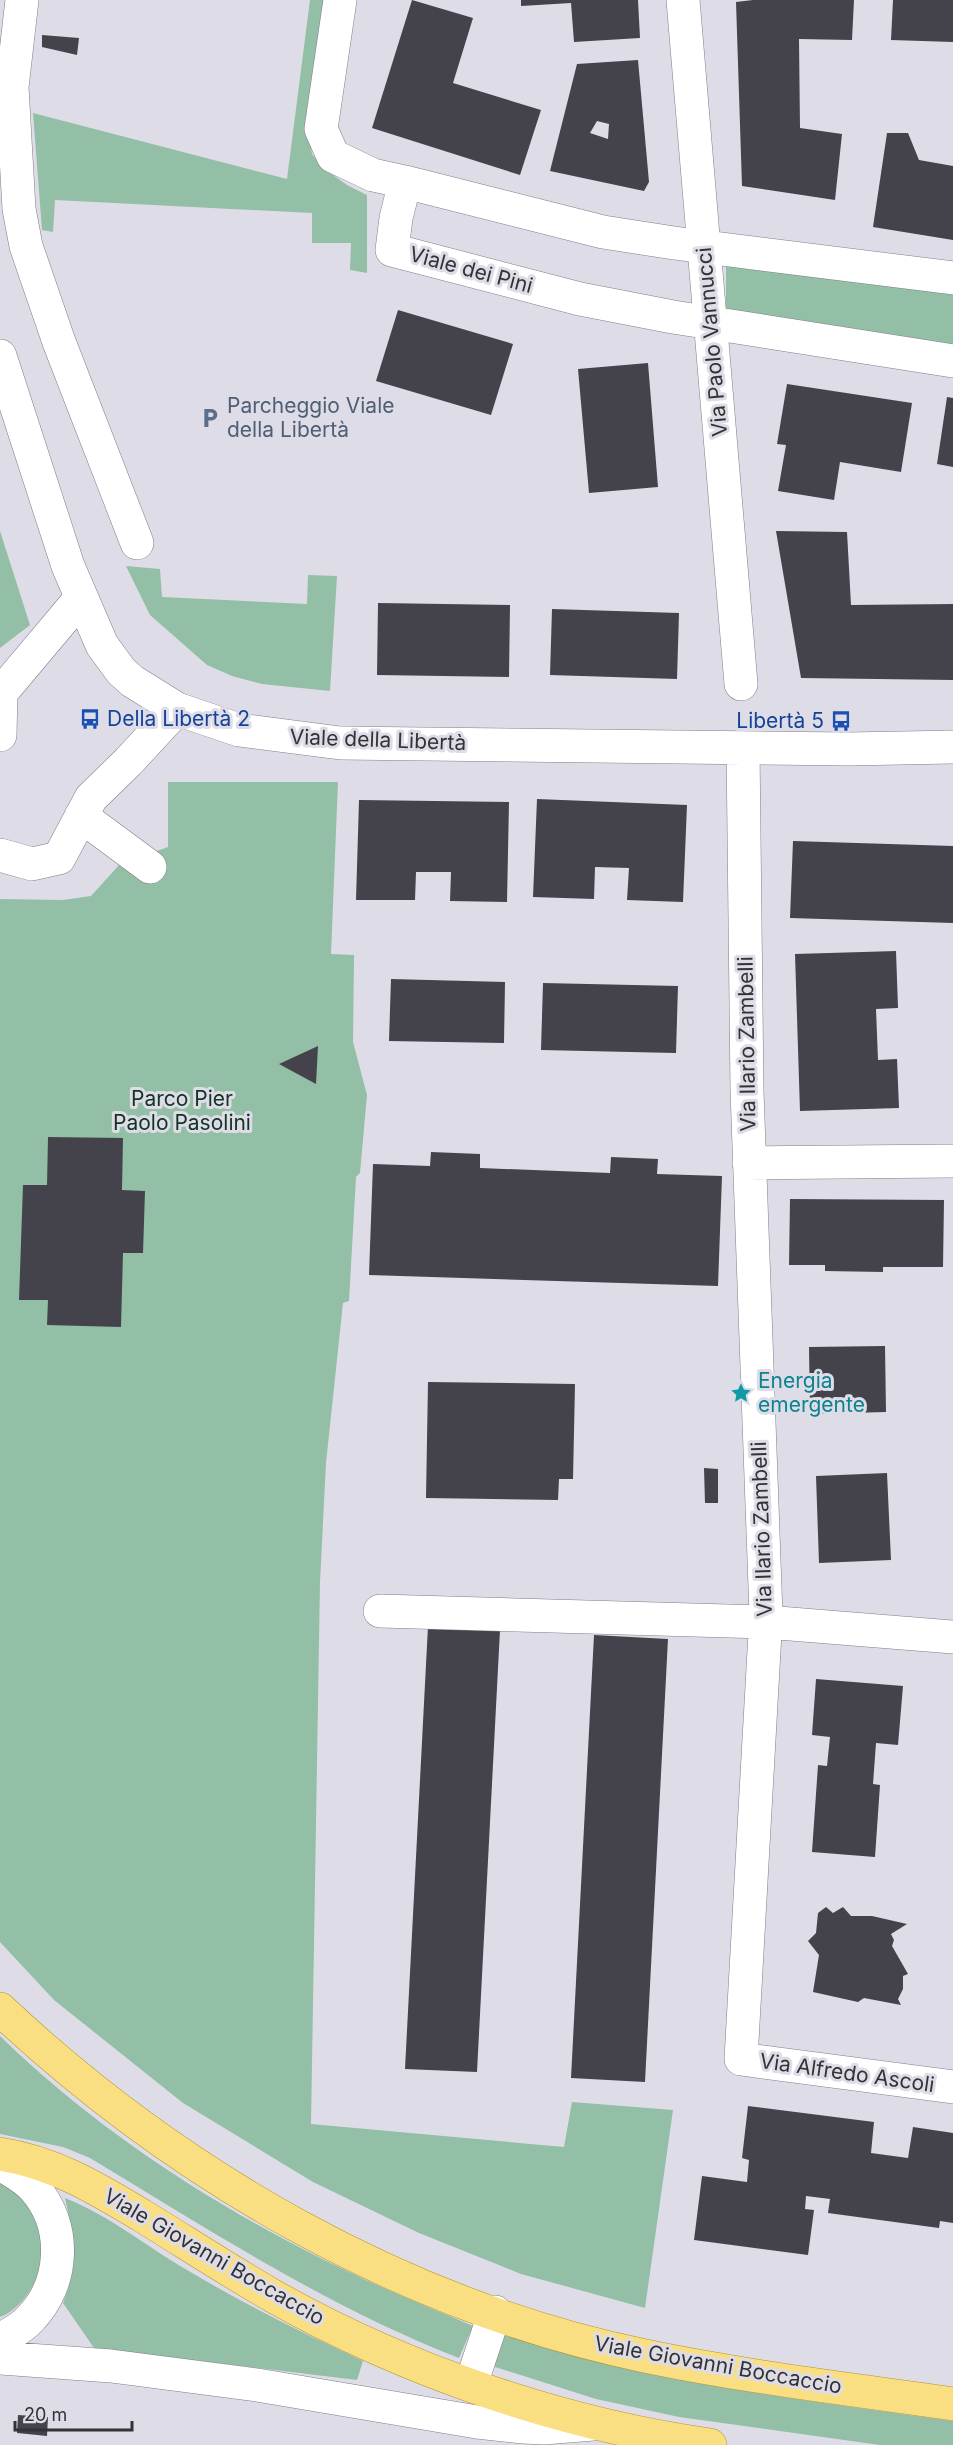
<svg xmlns="http://www.w3.org/2000/svg" width="953" height="2445" font-family="Inter,sans-serif">
<rect width="100%" height="100%" fill="#dedde7"/>
<path fill="#93bfa6" d="M 310,0 L 325,0 L 309,134 L 312,154 L 322,167 L 347,185 L 367,195 L 367,273 L 350,270 L 351,243 L 312,243 L 312,213 L 55,200 L 53,232 L 42,230 L 33,113 L 287,179 Z
M 726,259 L 953,287 L 953,352 L 726,310 Z
M 0,531 L 30,625 L 0,648 Z
M 126,566 L 160,569 L 162,597 L 307,604 L 308,575 L 337,576 L 330,691 L 262,684 L 232,676 L 207,665 L 150,615 Z
M 168,782 L 338,782 L 331,954 L 354,955 L 353,1042 L 367,1095 L 360,1173 L 356,1177 L 349,1301 L 343,1303 L 326,1463 L 320,1582 L 311,2124 L 564,2147 L 572,2102 L 673,2110 L 645,2308 L 521,2274 L 419,2233 L 313,2182 L 183,2103 L 54,2000 L 0,1942 L 0,899 L 63,900 L 91,896 L 120,864 L 168,847 Z
M 0,2036 C 98,2132 223,2212 347,2271 C 388,2291 431,2308 473,2326 L 459,2358 C 328,2307 209,2230 90,2158 L 63,2147 L 0,2134 Z
M 0,2180 C 23,2190 42,2217 44,2241 C 47,2268 26,2308 0,2317 Z
M 65,2198 C 110,2216 146,2246 187,2270 C 244,2304 303,2333 363,2361 L 357,2380 L 94,2348 L 63,2303 C 80,2260 74,2241 65,2198 Z
M 500,2334 C 545,2347 591,2361 637,2371 C 741,2393 847,2406 953,2421 L 953,2445 L 880,2445 L 679,2417 L 596,2399 L 495,2367 L 492,2356 Z"/>
<path fill="#44434b" fill-rule="evenodd" d="M 412,0 L 473,18 L 453,83 L 541,110 L 520,175 L 372,128 Z
M 521,0 L 638,0 L 640,38 L 574,42 L 571,3 L 521,6 Z
M 753,0 L 854,0 L 852,40 L 799,39 L 800,128 L 842,134 L 835,200 L 742,186 L 736,2 Z
M 893,0 L 953,0 L 953,42 L 891,40 Z
M 42,35 L 79,38 L 77,55 L 42,47 Z
M 638,60 L 649,182 L 644,191 L 550,171 L 577,64 ZM 597,121 L 609,124 L 608,139 L 590,133 Z
M 887,133 L 908,133 L 919,160 L 953,166 L 953,240 L 873,227 Z
M 398,310 L 513,344 L 491,415 L 376,381 Z
M 648,363 L 658,487 L 589,493 L 578,369 Z
M 787,384 L 912,403 L 901,472 L 840,462 L 834,500 L 778,491 L 786,445 L 777,444 Z
M 947,397 L 953,398 L 953,467 L 937,464 Z
M 776,531 L 847,532 L 851,605 L 953,604 L 953,680 L 801,678 Z
M 378,603 L 510,605 L 509,677 L 377,675 Z
M 552,609 L 679,613 L 677,679 L 550,675 Z
M 537,799 L 687,805 L 683,902 L 627,900 L 629,868 L 595,867 L 594,899 L 533,897 Z
M 359,800 L 509,802 L 507,902 L 450,901 L 451,872 L 416,872 L 415,900 L 356,900 Z
M 793,841 L 953,846 L 953,923 L 790,918 Z
M 896,951 L 898,1008 L 876,1009 L 878,1060 L 897,1059 L 899,1108 L 800,1111 L 795,954 Z
M 391,979 L 505,982 L 504,1043 L 389,1041 Z
M 543,983 L 678,986 L 676,1053 L 541,1050 Z
M 318,1046 L 316,1084 L 279,1064 Z
M 48,1137 L 123,1138 L 122,1190 L 145,1191 L 143,1253 L 123,1253 L 121,1327 L 47,1325 L 48,1300 L 19,1300 L 23,1185 L 47,1185 Z
M 431,1152 L 480,1154 L 480,1168 L 610,1173 L 611,1157 L 658,1159 L 657,1174 L 722,1176 L 718,1286 L 369,1275 L 373,1164 L 430,1166 Z
M 790,1199 L 944,1200 L 943,1267 L 883,1267 L 883,1272 L 825,1271 L 825,1265 L 789,1265 Z
M 885,1346 L 886,1412 L 810,1414 L 809,1347 Z
M 428,1382 L 575,1384 L 573,1479 L 559,1479 L 558,1500 L 426,1498 Z
M 704,1468 L 718,1469 L 718,1503 L 705,1503 Z
M 887,1473 L 891,1560 L 819,1563 L 816,1476 Z
M 428,1626 L 500,1630 L 477,2072 L 405,2069 Z
M 594,1635 L 668,1639 L 645,2082 L 571,2078 Z
M 816,1679 L 903,1686 L 898,1745 L 876,1743 L 873,1784 L 880,1785 L 875,1857 L 812,1852 L 818,1765 L 827,1766 L 830,1737 L 812,1735 Z
M 826,1907 L 833,1913 L 843,1907 L 851,1916 L 872,1916 L 907,1924 L 891,1934 L 894,1940 L 892,1946 L 908,1974 L 903,1976 L 903,1989 L 898,1999 L 901,2005 L 864,1998 L 858,2002 L 813,1992 L 819,1955 L 808,1941 L 816,1933 L 818,1913 Z
M 748,2106 L 874,2122 L 871,2153 L 908,2158 L 913,2127 L 953,2133 L 953,2223 L 940,2221 L 939,2228 L 828,2213 L 830,2199 L 806,2196 L 805,2209 L 814,2210 L 808,2255 L 694,2240 L 702,2176 L 747,2182 L 749,2160 L 742,2158 Z
M 18,2415 L 48,2417 L 47,2436 L 17,2433 Z"/>
<g fill="none" stroke-linecap="round" stroke-linejoin="round">
<g stroke="#7f7e87" stroke-width="34">
<path id="minor" d="M 22,0 L 12,87 L 19,209 L 26,246 L 59,342 L 137,543
M 340,0 L 321,129 L 333,156 L 373,175 L 405,182
M 683,0 L 741,684
M 953,278 L 674,243 L 603,232 L 405,182 L 396,218 L 392,250 L 580,299 L 673,317 L 953,361
M 0,356 L 68,566 L 102,645 L 121,671 L 132,681 L 177,709 L 239,730 L 340,743 L 848,749 L 953,747
M 0,735 L 1,693 L 80,599
M 743,748 L 747,1091 L 766,1615 L 741,2059 L 953,2087
M 81,816 L 150,867
M 0,855 L 32,864 L 59,858 L 91,798 L 128,762 L 177,709
M 749,1163 L 953,1161
M 380,1611 L 766,1622 L 953,1637
M 0,2164 C 12,2171 25,2178 34,2188 C 67,2225 65,2283 30,2319 C 22,2328 10,2334 0,2340
M 0,2358 L 111,2366 L 257,2385 L 477,2422 L 523,2427 L 544,2428 L 593,2424
M 471,2384 L 495,2312"/>
</g>
<g stroke="#b29431" stroke-width="34">
<path id="major" d="M 0,2009 C 178,2176 404,2306 645,2356 C 746,2377 850,2389 953,2404
M 0,2154 C 53,2162 96,2188 141,2215 C 185,2242 228,2270 273,2296 C 404,2370 561,2424 710,2445"/>
</g>
<use href="#minor" stroke="#fff" stroke-width="33"/>
<use href="#major" stroke="#fadf82" stroke-width="33"/>
</g>
<defs>
<g id="parking-bare" transform="scale(1.62)"><path d="M-3.5-5.5H1a3.5 3.5 0 0 1 0 7H-1V5.5H-3.5ZM-1-3.4V-.6H.8a1.4 1.4 0 0 0 0-2.8Z" fill="#5c6f8a" stroke="#dedde7" stroke-width="2.5" paint-order="stroke"/></g>
<g id="bus-bare" transform="scale(1.62)"><path d="M-5-6H5V4H4V6H2V4H-2V6H-4V4H-5ZM-3.5-4V0h7V-4ZM-3.5 1.2v1.5H-2V1.2ZM2 1.2v1.5H3.5V1.2Z" fill="#1a4fb4" stroke="#dedde7" stroke-width="2.5" paint-order="stroke"/></g>
<g id="sight-bare" transform="scale(1.62)"><path d="M0-6L1.8-2.2L6-1.7L2.9 1.2L3.7 5.4L0 3.3L-3.7 5.4L-2.9 1.2L-6-1.7L-1.8-2.2Z" fill="#0f9aa8" stroke="#dedde7" stroke-width="2.5" paint-order="stroke"/></g>
</defs>
<g fill-rule="evenodd">
<use href="#parking-bare" x="210" y="418"/>
<use href="#bus-bare" x="90" y="719"/>
<use href="#bus-bare" x="841" y="721"/>
<use href="#sight-bare" x="741" y="1393"/>
</g>
<g text-anchor="middle" stroke-width="6" stroke-linejoin="round" paint-order="stroke">
<g font-size="21" fill="#333336" stroke="#dedde7">
<text transform="translate(471 270) rotate(15)" y="7">Viale dei Pini</text>
<text transform="translate(712 342) rotate(-95)" y="7">Via Paolo Vannucci</text>
<text transform="translate(378 740) rotate(2)" y="7">Viale della Libertà</text>
<text transform="translate(747 1044) rotate(-91)" y="7">Via Ilario Zambelli</text>
<text transform="translate(762 1529) rotate(-92)" y="7">Via Ilario Zambelli</text>
<text transform="translate(847 2073) rotate(8)" y="7">Via Alfredo Ascoli</text>
<text transform="translate(214 2257) rotate(30)" y="7">Viale Giovanni Boccaccio</text>
<text transform="translate(718 2365) rotate(10)" y="7">Viale Giovanni Boccaccio</text>
</g>
<g font-size="21" fill="#4e5e75" stroke="#dedde7" text-anchor="start">
<text x="227" y="413">Parcheggio Viale<tspan x="227" dy="24">della Libertà</tspan></text>
</g>
<g font-size="21" fill="#164399" stroke="#dedde7" text-anchor="start">
<text x="107" y="726">Della Libertà 2</text>
<text x="824" y="728" text-anchor="end">Libertà 5</text>
</g>
<g font-size="21" fill="#133424" stroke="#dedde7">
<text x="182" y="1106">Parco Pier<tspan x="182" dy="24">Paolo Pasolini</tspan></text>
</g>
<g font-size="21" fill="#0d838f" stroke="#dedde7" text-anchor="start">
<text x="758" y="1388">Energia<tspan x="758" dy="24">emergente</tspan></text>
</g>
</g>
<path d="M15 2421v9h117v-9" fill="none" stroke="#333336" stroke-width="3"/>
<text x="24" y="2421" font-size="18" fill="#333336" stroke="#dedde7" stroke-width="4.5" paint-order="stroke">20 m</text>
</svg>
